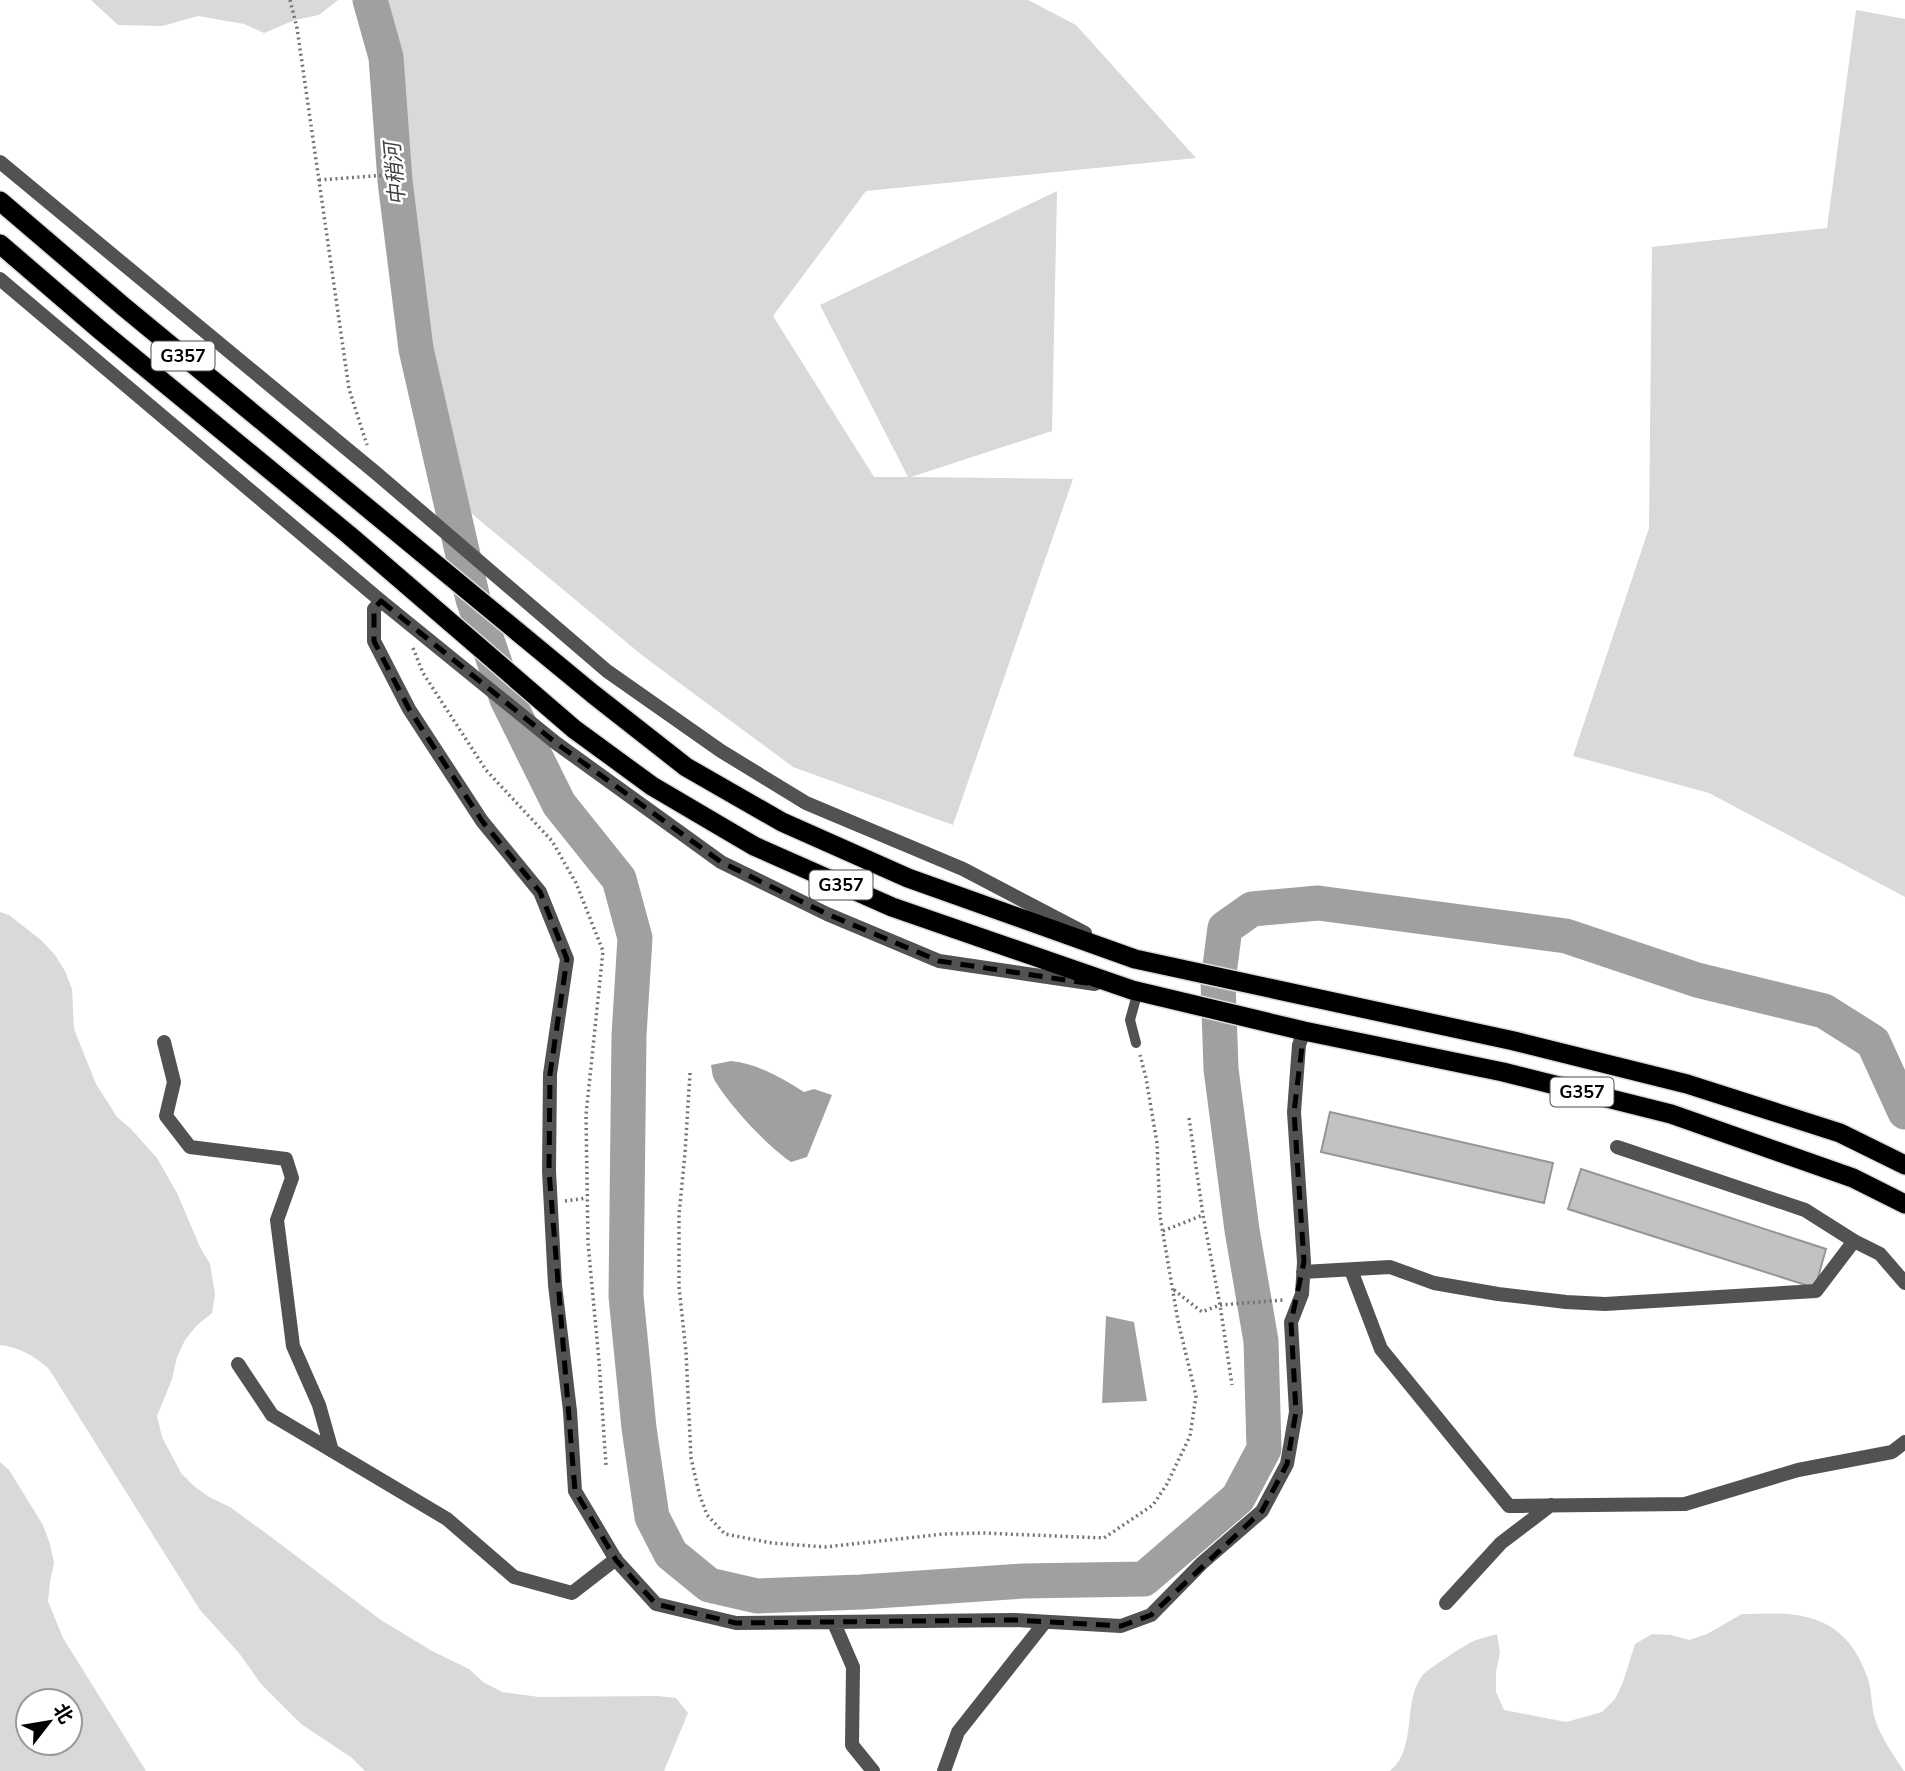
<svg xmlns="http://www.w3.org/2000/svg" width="1905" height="1771" font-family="'Nunito Sans','Noto Sans SC',sans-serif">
<rect width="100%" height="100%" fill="#fff"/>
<path fill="#d9d9d9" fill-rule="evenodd" d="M 91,0 L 338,0 L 319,15 L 295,20 L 264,33 L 244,24 L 198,16 L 162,26 L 118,25 Z
M 370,0 L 1028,0 L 1076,25 L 1196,158 L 866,191 L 773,316 L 874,477 L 908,477 L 820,305 L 1057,191 L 1052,431 L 911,477 L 1073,479 L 953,825 L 793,767 L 643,656 L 471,513 L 416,349 L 395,181 L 386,57 Z
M 1856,10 L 1905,19 L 1905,897 L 1709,793 L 1573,756 L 1649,528 L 1652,247 L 1827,228 Z
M 0,912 L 9,915 L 41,940 L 55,955 L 65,971 L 72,989 L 74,1029 L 96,1084 L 117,1117 L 131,1129 L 157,1158 L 177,1193 L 200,1247 L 210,1264 L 215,1294 L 212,1313 L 197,1325 L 185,1340 L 177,1357 L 172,1379 L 157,1416 L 162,1437 L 181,1473 L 195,1487 L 211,1498 L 230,1507 L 267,1534 L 381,1620 L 432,1651 L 469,1669 L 483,1682 L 502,1692 L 539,1697 L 657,1696 L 676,1698 L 688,1713 L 664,1771 L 365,1771 L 352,1758 L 301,1724 L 261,1684 L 239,1653 L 200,1610 L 49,1369 C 33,1355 21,1348 0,1345 Z
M 0,1462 L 9,1470 L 43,1525 L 50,1544 L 54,1563 L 50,1582 L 48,1601 L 63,1638 L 146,1771 L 0,1771 ZM 28,1701 L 70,1701 L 70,1743 L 28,1743 Z
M 1742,1614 C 1762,1614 1784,1612 1802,1616 C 1837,1623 1855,1644 1867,1676 C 1872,1689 1871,1705 1875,1719 C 1881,1738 1893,1754 1904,1771 L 1390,1771 C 1418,1747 1402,1703 1422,1676 C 1427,1669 1468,1643 1476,1640 C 1483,1638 1490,1636 1497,1634 L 1500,1653 L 1496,1672 L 1496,1692 L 1504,1710 L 1566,1722 L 1602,1712 L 1615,1699 L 1623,1682 L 1635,1644 L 1652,1634 L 1671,1635 L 1689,1640 L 1707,1634 Z"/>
<path fill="#a0a0a0" d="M 731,1061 C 759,1064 781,1078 804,1092 L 814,1089 L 832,1095 L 807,1157 L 791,1162 C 767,1146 730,1106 715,1081 C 712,1076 712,1070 711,1065 Z
M 1106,1316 L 1134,1322 L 1147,1401 L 1102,1403 Z"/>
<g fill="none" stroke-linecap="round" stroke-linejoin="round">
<path stroke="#a0a0a0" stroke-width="35" d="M 370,0 L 386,57 L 395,181 L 416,349 L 473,599 L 507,699 L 559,804 L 619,879 L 635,938 L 629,1035 L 626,1296 L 639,1428 L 652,1517 L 671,1554 L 709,1585 L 757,1596 L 861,1592 L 1023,1581 L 1144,1579 L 1238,1498 L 1264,1449 L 1261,1341 L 1242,1230 L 1221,1069 L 1218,981 L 1225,928 L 1252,909 L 1318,903 L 1566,936 L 1697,980 L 1824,1011 L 1873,1042 L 1905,1112"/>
</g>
<path fill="#c2c2c2" stroke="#969696" stroke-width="2" d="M 1330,1112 L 1553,1163 L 1544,1203 L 1321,1152 Z
M 1581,1169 L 1826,1249 L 1815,1288 L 1568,1209 Z"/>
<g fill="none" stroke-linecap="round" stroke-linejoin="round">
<g stroke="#dbdbdb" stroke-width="22">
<path id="trunk" d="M 0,201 L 124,307 L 593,694 L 686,767 L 782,822 L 908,878 L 1135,959 L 1514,1041 L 1687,1084 L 1840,1133 L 1905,1165
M 0,244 L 100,330 L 349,535 L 574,729 L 652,786 L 754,846 L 892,907 L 1132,990 L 1304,1031 L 1503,1072 L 1671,1114 L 1853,1178 L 1905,1204"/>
</g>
<path stroke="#747474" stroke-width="3.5" stroke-dasharray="2 3.5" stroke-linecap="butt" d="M 290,0 L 297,28 L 349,389 L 367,445
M 319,180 L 400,174
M 413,648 L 423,673 L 486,770 L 552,841 L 576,883 L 603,951 L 586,1115 L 588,1243 L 599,1361 L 606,1465
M 690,1073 L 685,1153 L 679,1215 L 679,1287 L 686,1352 L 691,1458 L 699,1493 L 707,1515 L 725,1534 L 772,1543 L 825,1547 L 944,1534 L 983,1533 L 1104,1538 L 1153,1505 L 1167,1484 L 1190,1436 L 1196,1396 L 1178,1321 L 1160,1216 L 1157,1143 L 1146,1078 L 1140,1055
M 1189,1118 L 1203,1215 L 1220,1305 L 1232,1385
M 565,1201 L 587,1198
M 1163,1231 L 1203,1215
M 1174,1290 L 1202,1312 L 1220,1305 L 1283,1300"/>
<path stroke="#525252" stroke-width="10" d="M 1136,1043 L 1130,1020 L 1138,991"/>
<path stroke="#525252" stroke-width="14" d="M 381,601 L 374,609 L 374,641 L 409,709 L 482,821 L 540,892 L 567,959 L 550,1074 L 549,1171 L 555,1285 L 570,1411 L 575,1491 L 616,1560 L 656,1604 L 736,1623 L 1015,1620 L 1121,1626 L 1151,1615 L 1202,1563 L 1262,1511 L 1287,1464 L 1296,1412 L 1291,1322 L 1302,1294 L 1304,1262 L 1294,1112 L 1299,1045 L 1304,1031
M 164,1042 L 174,1082 L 166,1116 L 190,1147 L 286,1159 L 292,1178 L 277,1220 L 293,1346 L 319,1405 L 332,1451
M 1617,1147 L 1805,1210 L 1854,1241
M 1351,1270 L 1381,1349 L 1509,1506 L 1685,1504 L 1798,1470 L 1892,1452 L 1905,1442
M 1303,1272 L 1390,1267 L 1434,1283 L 1498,1294 L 1566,1302 L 1605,1304 L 1816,1291 L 1854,1241 L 1880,1254 L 1905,1283
M 238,1364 L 272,1415 L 447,1519 L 514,1577 L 572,1593 L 616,1559
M 1446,1603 L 1501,1543 L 1551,1505
M 834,1623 L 853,1667 L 852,1745 L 873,1771
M 944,1771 L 958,1732 L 1045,1622"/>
<path stroke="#525252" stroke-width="14" d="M 0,162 L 376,473 L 607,671 L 721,751 L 806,803 L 963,869 L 1085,933
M 0,279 L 381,601 L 556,743 L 721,862 L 827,914 L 939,961 L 1095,984"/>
<use href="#trunk" stroke="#000" stroke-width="19"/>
</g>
<path fill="none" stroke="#000" stroke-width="5" stroke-dasharray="14 9" stroke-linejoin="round" d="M 381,601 L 556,743 L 721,862 L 827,914 L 939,961 L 1132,990 L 1304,1031 L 1294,1112 L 1304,1262 L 1291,1322 L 1296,1412 L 1287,1464 L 1262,1511 L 1151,1615 L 1121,1626 L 1015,1620 L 736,1623 L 656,1604 L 616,1560 L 575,1491 L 549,1171 L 550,1074 L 567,959 L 540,892 L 482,821 L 409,709 L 374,641 L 374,609 Z"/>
<g text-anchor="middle" stroke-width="5" stroke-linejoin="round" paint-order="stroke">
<g fill="#fff" stroke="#4c4c4c" stroke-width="2">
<rect x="151.5" y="341.5" width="63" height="29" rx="5"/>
<rect x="809.5" y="870.5" width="63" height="29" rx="5"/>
<rect x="1550.5" y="1077.5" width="63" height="29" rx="5"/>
</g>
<g font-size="18" font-weight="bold" fill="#000">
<text x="183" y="362">G357</text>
<text x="841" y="891">G357</text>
<text x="1582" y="1098">G357</text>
</g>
<g font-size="21" font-style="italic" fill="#414141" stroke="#fff">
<text transform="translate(395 174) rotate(-95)" y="7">中稍河</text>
</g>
</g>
<g transform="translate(49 1722) rotate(59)"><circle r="33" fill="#ffffff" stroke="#999999" stroke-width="2"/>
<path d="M0-5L12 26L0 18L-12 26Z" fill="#000000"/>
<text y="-10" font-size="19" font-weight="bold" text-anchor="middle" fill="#000000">北</text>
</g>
</svg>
